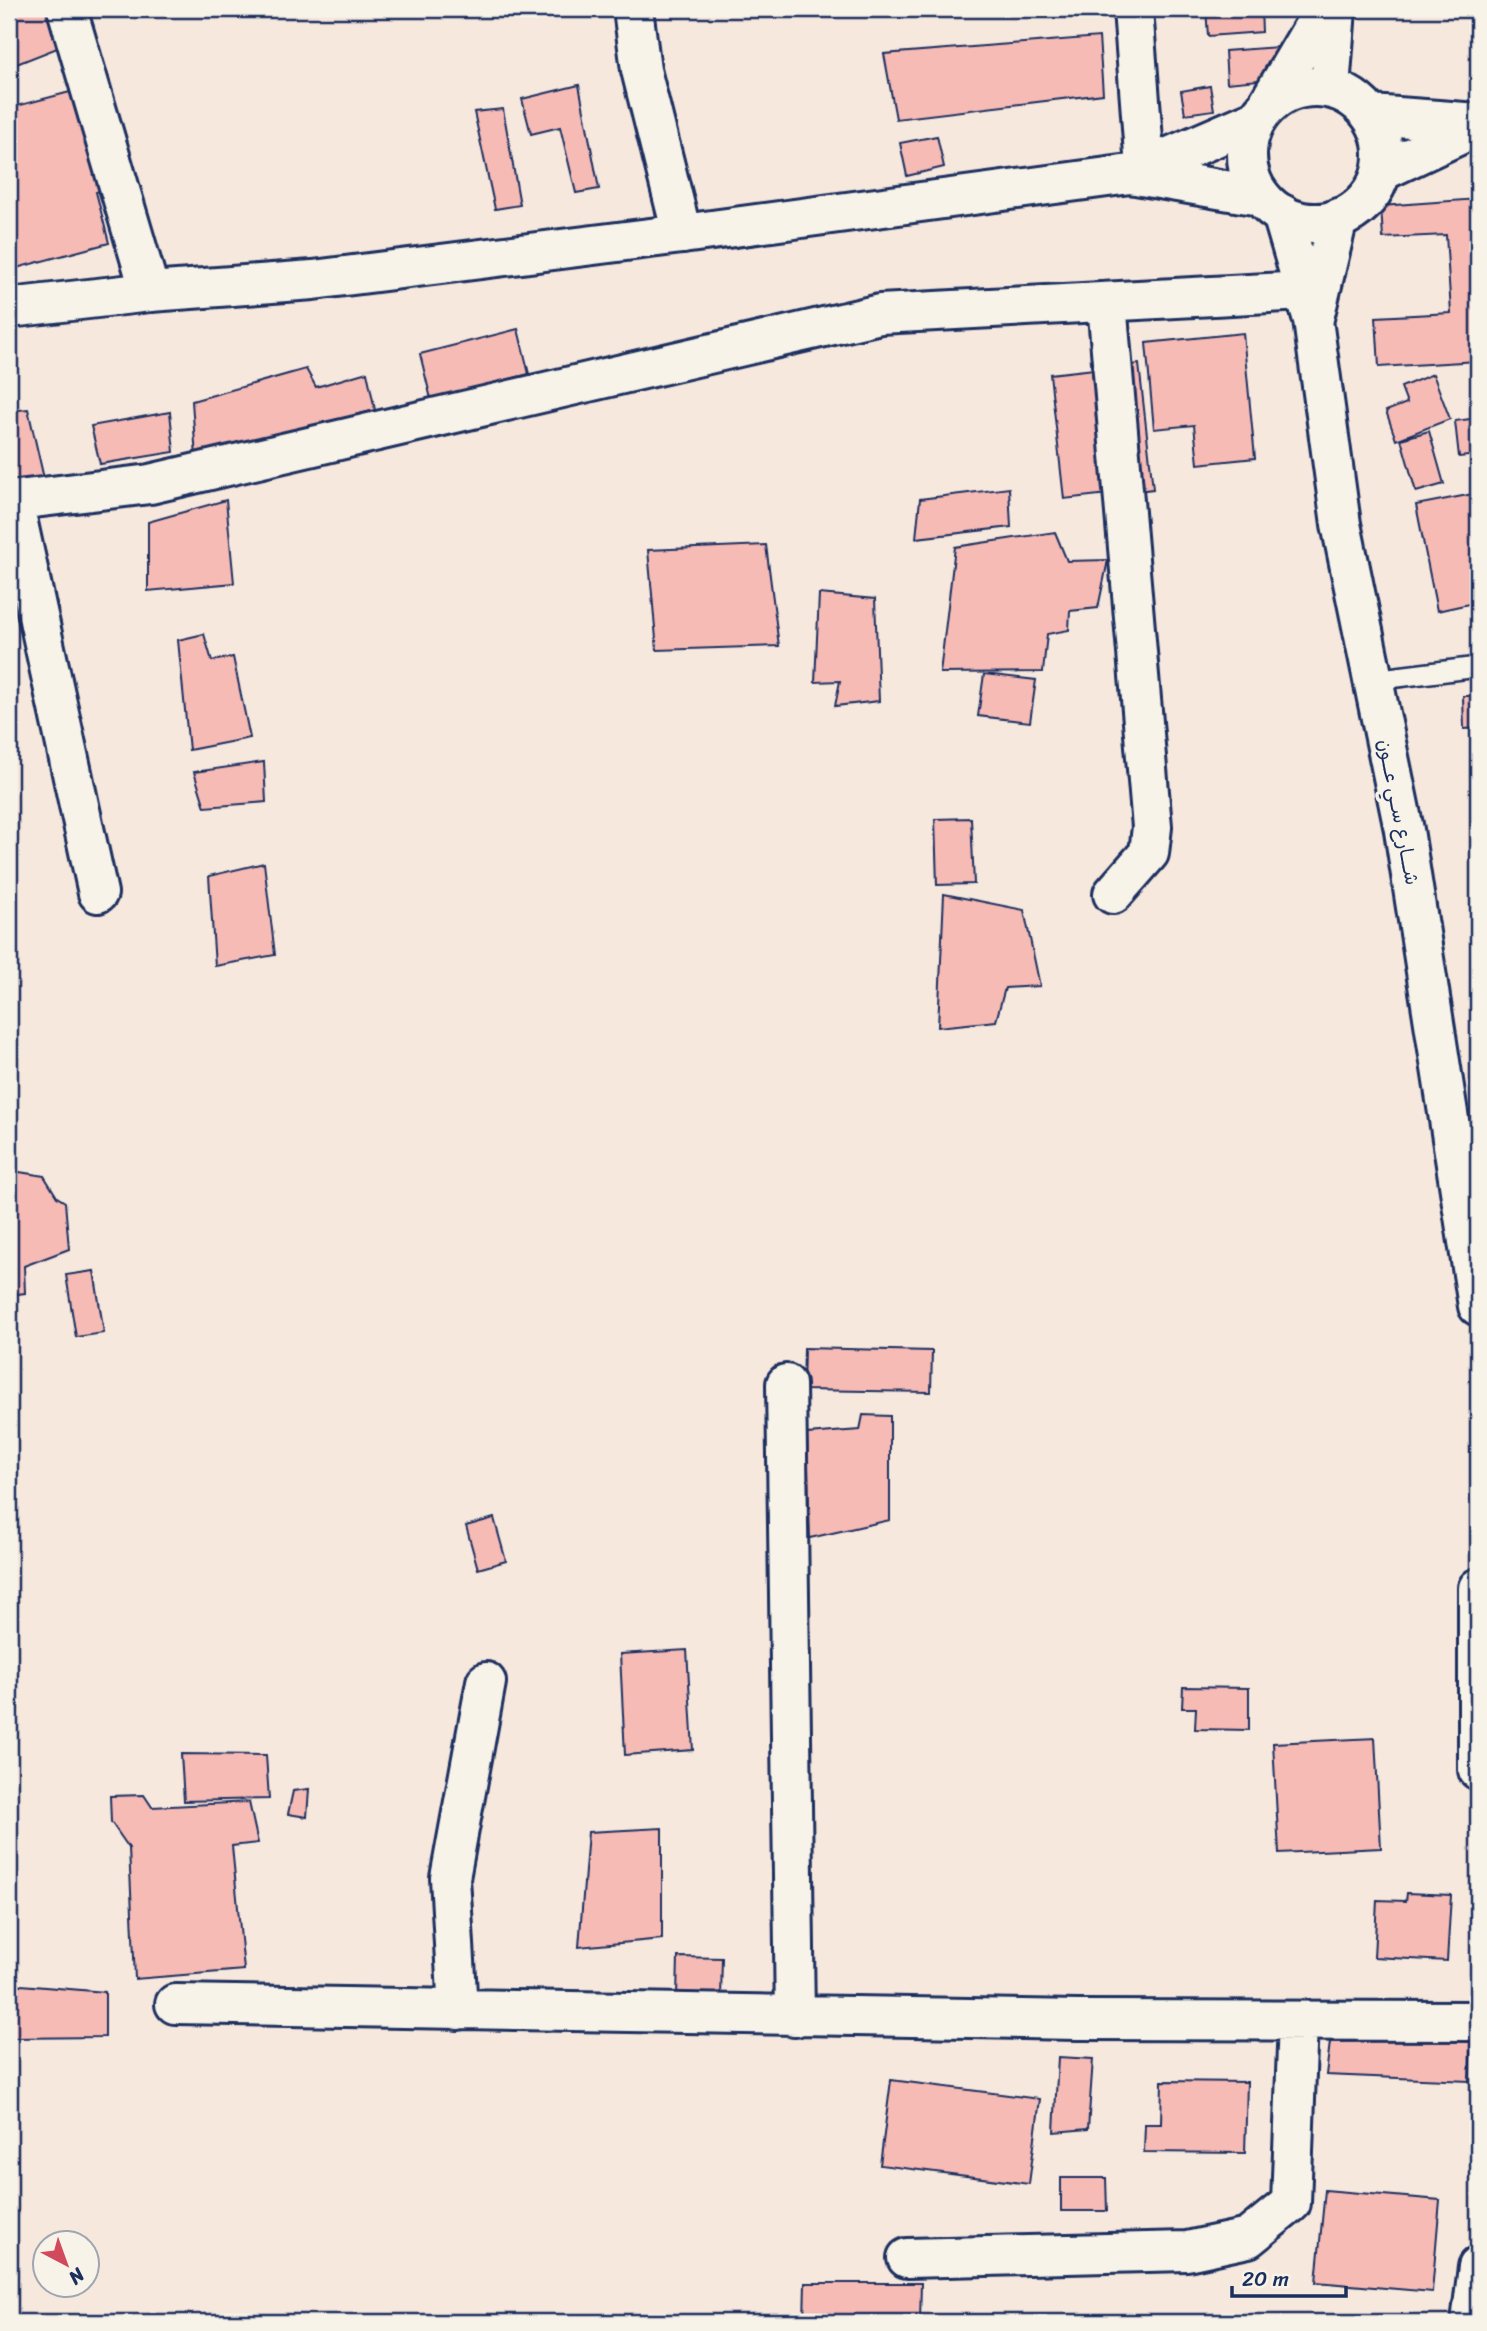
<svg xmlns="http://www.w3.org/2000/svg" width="1487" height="2331" font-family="Sriracha,'Playpen Sans Arabic',sans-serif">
<rect width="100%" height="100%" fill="#f7e8de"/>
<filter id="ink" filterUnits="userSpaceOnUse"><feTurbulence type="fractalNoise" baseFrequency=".0143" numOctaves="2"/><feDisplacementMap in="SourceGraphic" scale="14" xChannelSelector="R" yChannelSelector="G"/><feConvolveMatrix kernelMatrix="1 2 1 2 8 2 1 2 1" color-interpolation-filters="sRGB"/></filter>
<g filter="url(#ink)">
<path fill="#f7bbb6" stroke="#1b2f5e" stroke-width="2" d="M 9,9 L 50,9 L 65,45 L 9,67 Z
M 1206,9 L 1261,9 L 1262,32 L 1208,36 Z
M 1099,37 L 1103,94 L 896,119 L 884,54 Z
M 1278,47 L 1280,78 L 1227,83 L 1225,51 Z
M 579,85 L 599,189 L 576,193 L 560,127 L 531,134 L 522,99 Z
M 1210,86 L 1214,110 L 1185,114 L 1181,91 Z
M 89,87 L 115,187 L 96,192 L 109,243 L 9,270 L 9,108 Z
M 503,109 L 520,205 L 495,209 L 474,112 Z
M 937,136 L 944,167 L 907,176 L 900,143 Z
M 1478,199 L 1478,361 L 1379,367 L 1376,317 L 1451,313 L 1446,235 L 1383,238 L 1381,206 Z
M 518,329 L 529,374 L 431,399 L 420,354 Z
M 1243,333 L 1255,458 L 1198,464 L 1194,425 L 1154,429 L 1146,343 Z
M 1139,364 L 1153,489 L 1064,499 L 1050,374 Z
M 306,369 L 316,387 L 367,372 L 375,410 L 196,458 L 192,401 Z
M 1433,374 L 1450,419 L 1396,440 L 1386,411 L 1407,403 L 1401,387 Z
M 28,409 L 45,483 L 9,490 L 9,411 Z
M 170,412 L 174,452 L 100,464 L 91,426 Z
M 1478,418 L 1478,455 L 1459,457 L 1455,421 Z
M 1429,431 L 1444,484 L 1416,492 L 1401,439 Z
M 1009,488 L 1011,527 L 916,538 L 920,499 Z
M 1478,493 L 1478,602 L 1437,611 L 1416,505 Z
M 226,500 L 234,583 L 148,591 L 148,522 Z
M 1055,532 L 1067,561 L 1108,560 L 1098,608 L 1070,611 L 1069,630 L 1047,634 L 1043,672 L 940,673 L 955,547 Z
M 766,545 L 779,646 L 657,650 L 648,550 Z
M 819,594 L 875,599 L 879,701 L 835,706 L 840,681 L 815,682 Z
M 204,634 L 212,661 L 233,657 L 250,738 L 189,750 L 178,640 Z
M 984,674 L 1036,680 L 1030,722 L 978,716 Z
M 1463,696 L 1478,696 L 1478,728 L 1464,729 Z
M 1472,744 L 1478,744 L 1478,770 L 1473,771 Z
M 264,762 L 266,802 L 205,807 L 194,772 Z
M 971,818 L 974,884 L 937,885 L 935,819 Z
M 264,863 L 275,955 L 215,966 L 209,876 Z
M 944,894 L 1024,910 L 1040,986 L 1005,988 L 996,1021 L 938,1027 Z
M 13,1171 L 44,1176 L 57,1197 L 65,1202 L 69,1249 L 24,1266 L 25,1293 L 9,1295 L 9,1180 Z
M 94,1271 L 104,1333 L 76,1337 L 66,1275 Z
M 804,1348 L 932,1351 L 931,1392 L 803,1390 Z
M 863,1415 L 890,1416 L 890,1520 L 810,1538 L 807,1434 L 860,1430 Z
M 494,1518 L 506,1561 L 478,1569 L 466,1526 Z
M 687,1650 L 693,1750 L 625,1755 L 620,1654 Z
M 1183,1687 L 1249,1688 L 1249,1730 L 1195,1729 L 1196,1708 L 1182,1708 Z
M 1375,1738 L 1381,1848 L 1279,1853 L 1273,1743 Z
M 181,1754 L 266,1755 L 269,1799 L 184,1801 Z
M 309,1789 L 307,1817 L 288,1814 L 293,1791 Z
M 144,1795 L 152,1807 L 249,1802 L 258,1843 L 232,1846 L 244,1970 L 135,1979 L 129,1848 L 111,1822 L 110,1796 Z
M 662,1828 L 662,1939 L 579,1947 L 588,1832 Z
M 1407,1893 L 1451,1895 L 1447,1961 L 1374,1957 L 1377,1900 L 1406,1901 Z
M 678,1957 L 722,1958 L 721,1999 L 677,1997 Z
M 9,1984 L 105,1992 L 105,2037 L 9,2038 Z
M 1471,2040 L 1469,2081 L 1326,2075 L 1330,2042 Z
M 1058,2057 L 1093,2059 L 1088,2129 L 1054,2132 Z
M 891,2080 L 1040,2099 L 1029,2184 L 880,2165 Z
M 1162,2081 L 1247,2082 L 1245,2153 L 1144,2152 L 1145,2124 L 1161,2124 Z
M 1061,2178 L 1106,2178 L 1107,2211 L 1061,2211 Z
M 1325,2190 L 1440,2200 L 1432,2292 L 1316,2282 Z
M 805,2283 L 921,2283 L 920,2322 L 804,2322 Z"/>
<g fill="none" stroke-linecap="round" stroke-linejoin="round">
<g stroke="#1b2f5e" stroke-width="24">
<path id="lane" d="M 1373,680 L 1478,667"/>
</g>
<g stroke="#1b2f5e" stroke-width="44">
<path id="street" d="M 67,9 L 150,292
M 633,9 L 641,70 L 682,234
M 1133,9 L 1145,167
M 1107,303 L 1152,827 L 1149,853 L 1113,894
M 13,500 L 98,893
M 9,501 L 150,484 L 880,314 L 1305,291
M 786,1384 L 795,2017
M 175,2004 L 1078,2020 L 1478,2021
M 458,2010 L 450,1878 L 486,1682
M 907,2258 L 1187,2251 L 1248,2238 L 1291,2203 L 1298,2021"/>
</g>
<g stroke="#1b2f5e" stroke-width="44">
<path id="secondary" d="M 1330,88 L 1336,9
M 1268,104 L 1324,9
M 1282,214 L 1313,320 L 1341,524 L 1404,830 L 1478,1306
M 1314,318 L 1338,218
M 1478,1588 L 1478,1770
M 1471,2322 L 1478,2267"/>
</g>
<g stroke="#1b2f5e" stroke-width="44">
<path id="primary" d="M1247 155a68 68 0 1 1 136 0a68 68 0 1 1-136 0Z
M 1371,115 L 1478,123
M 1382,171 L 1478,126
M 1130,174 L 1260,196
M 9,308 L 150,292 L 313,280 L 682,234 L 1130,174 L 1255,120"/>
</g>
<use href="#lane" stroke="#f7f3e8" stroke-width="19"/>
<use href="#street" stroke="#f7f3e8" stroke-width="38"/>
<use href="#secondary" stroke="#f7f3e8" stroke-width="38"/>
<use href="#primary" stroke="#f7f3e8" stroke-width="38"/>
</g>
</g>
<g text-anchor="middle" stroke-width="7" stroke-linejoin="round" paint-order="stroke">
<g font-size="19" fill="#1b2f5e" stroke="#f7f3e8">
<text transform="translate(1399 812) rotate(79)" y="7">شــــارع ســي عـــون</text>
</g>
</g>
<rect width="1487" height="2331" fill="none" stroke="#f7f3e8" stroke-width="35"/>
<rect x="18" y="18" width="1452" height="2296" fill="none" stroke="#1b2f5e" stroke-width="2.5" filter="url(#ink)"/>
<g transform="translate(66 2264) rotate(139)"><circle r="33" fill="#f7f3e8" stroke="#9fa5b1" stroke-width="2"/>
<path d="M0-5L12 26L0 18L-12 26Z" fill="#d1495b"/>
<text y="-10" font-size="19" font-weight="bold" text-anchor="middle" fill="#1b2f5e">N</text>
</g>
<path d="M1232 2286v10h114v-10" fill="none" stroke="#1b2f5e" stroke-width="3.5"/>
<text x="1242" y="2286" font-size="21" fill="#1b2f5e" stroke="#f7f3e8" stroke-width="5" paint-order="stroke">20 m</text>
</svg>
